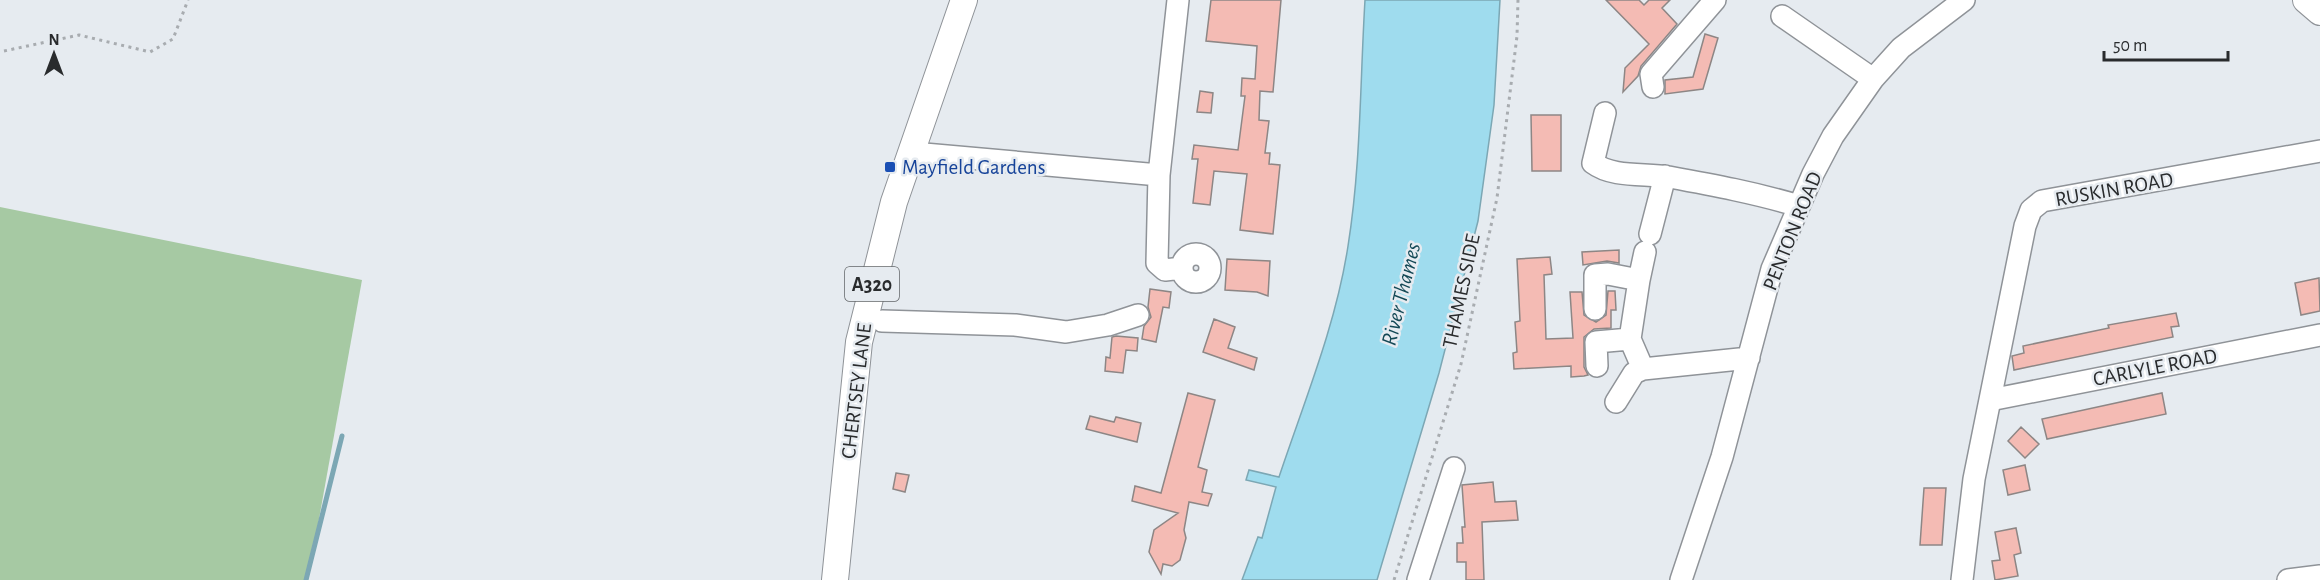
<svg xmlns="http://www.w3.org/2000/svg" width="2320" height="580" font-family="'Alegreya Sans',sans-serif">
<rect width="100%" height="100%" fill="#e6ebf0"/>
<path fill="#a6c9a3" d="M 0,207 L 362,280 L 308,580 L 0,580 Z"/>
<path fill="#9fdcee" stroke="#7ca7b4" stroke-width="1.5" d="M 1365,0 L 1500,0 L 1494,105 L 1478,221 L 1439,373 L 1377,580 L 1242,580 L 1258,537 L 1262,538 L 1276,487 L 1246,480 L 1249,470 L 1279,477 C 1304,402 1336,325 1348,246 C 1361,165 1360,82 1365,0 Z"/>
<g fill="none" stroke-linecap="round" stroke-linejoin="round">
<path stroke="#7ca7b4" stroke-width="5" d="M 306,580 L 342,436"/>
</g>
<path fill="#f4bbb4" stroke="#8d8685" stroke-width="1.5" d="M 1211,0 L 1281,0 L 1273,92 L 1260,91 L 1259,120 L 1269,121 L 1265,153 L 1270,153 L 1269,164 L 1280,165 L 1273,234 L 1240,230 L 1247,174 L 1214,171 L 1210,205 L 1193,203 L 1198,159 L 1192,159 L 1194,145 L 1238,150 L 1245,96 L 1241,96 L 1242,78 L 1255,79 L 1257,46 L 1206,41 Z
M 1606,0 L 1639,0 L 1644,5 L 1649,0 L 1670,0 L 1662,8 L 1677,24 L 1641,66 L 1638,76 L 1623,92 L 1625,68 L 1649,44 Z
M 1705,34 L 1718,38 L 1703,89 L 1665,94 L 1665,80 L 1693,77 Z
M 1200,91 L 1213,93 L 1211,113 L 1197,112 Z
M 1531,115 L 1561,115 L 1561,171 L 1532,171 Z
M 1619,250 L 1619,263 L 1607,261 L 1583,265 L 1582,252 Z
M 1550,257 L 1552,274 L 1544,275 L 1546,339 L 1573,338 L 1570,292 L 1582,292 L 1584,315 L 1596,322 L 1606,315 L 1608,291 L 1615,291 L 1616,310 L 1611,310 L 1611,328 L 1594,329 L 1584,337 L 1584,367 L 1588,375 L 1584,376 L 1571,377 L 1571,366 L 1514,369 L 1513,353 L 1517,352 L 1515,322 L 1520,321 L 1517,259 Z
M 1227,259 L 1270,261 L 1268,296 L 1257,292 L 1225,290 Z
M 2319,278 L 2320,311 L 2301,315 L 2295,283 Z
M 1150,289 L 1171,292 L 1169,308 L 1163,307 L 1156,342 L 1142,339 L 1144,326 L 1151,317 L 1148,307 Z
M 2176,313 L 2179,326 L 2171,327 L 2173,337 L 2014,370 L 2012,356 L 2024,353 L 2023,346 L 2109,328 L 2108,325 Z
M 1214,319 L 1235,327 L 1228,348 L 1257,358 L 1254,370 L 1203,352 Z
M 1116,336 L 1138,338 L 1137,351 L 1126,350 L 1123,373 L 1105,371 L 1106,357 L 1110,358 L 1112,337 Z
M 1188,393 L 1215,400 L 1198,467 L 1207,470 L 1202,492 L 1212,494 L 1208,506 L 1189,502 L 1184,530 L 1186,538 L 1180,560 L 1172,566 L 1163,564 L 1161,574 L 1149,552 L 1154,530 L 1178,513 L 1132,501 L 1135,486 L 1161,493 Z
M 2162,393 L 2166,414 L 2047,439 L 2042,419 Z
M 1090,416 L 1114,422 L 1116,417 L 1141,423 L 1137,442 L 1086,429 Z
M 2021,427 L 2039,444 L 2025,458 L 2008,441 Z
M 2025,465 L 2030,490 L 2008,495 L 2003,470 Z
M 896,473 L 909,475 L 905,492 L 893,489 Z
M 1493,482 L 1495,502 L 1516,501 L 1518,520 L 1482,522 L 1484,580 L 1466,580 L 1466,562 L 1457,562 L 1457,543 L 1463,543 L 1462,527 L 1465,527 L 1462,485 Z
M 1924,488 L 1946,488 L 1942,545 L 1920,545 Z
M 2016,528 L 2021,553 L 2014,555 L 2018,576 L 1995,580 L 1992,561 L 2000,560 L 1995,532 Z"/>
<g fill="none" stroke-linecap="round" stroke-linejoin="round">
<g stroke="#8f9398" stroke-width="24">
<path id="minor" d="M 1782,16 L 1873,79
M 1653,87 L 1651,74 L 1715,0
M 1605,113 L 1593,163 C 1613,178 1645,173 1669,177 C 1713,185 1756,193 1799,206
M 913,153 L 1159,175 L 1178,0
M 1159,175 L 1157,263 L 1165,270 L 1182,268
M 1650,234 L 1665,176
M1182 268a14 14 0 1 1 28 0a14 14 0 1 1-28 0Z
M 1639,280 L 1645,252
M 1595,309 L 1595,275 L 1608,274 L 1639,280 L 1630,339 L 1643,369 L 1749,358
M 882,321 L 1015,325 L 1066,332 L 1108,325 L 1138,315
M 1597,366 L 1596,342 L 1630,339
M 1990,400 L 2320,335
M 1616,402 L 1634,373 L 1643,369
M 1418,580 L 1454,468
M 1681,580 L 1722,457 L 1772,269 L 1813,174 L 1833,136 L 1873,79 L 1901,48 L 1964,0
M 1962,580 L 1974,479 L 2025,226 L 2031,210 L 2042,201 L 2320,151
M 2288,580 L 2320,576"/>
</g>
<g stroke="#8f9398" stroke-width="28">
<path id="major" d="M 2306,0 L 2320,12
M 835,580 L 859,342 L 894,202 L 964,0"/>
</g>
<path stroke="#a8acb0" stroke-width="3" stroke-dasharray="3 4.5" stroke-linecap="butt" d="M 4,51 L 79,35 L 150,52 L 173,39 L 188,0
M 1394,580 L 1461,364 L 1497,198 L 1517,36 L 1518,0"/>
<use href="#minor" stroke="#fff" stroke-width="21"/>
<use href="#major" stroke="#fff" stroke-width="26"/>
</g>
<rect fill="#1a4fb4" stroke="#e6ebf0" stroke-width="2" x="884" y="161" width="12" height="12" rx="3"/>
<g text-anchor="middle" stroke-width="5" stroke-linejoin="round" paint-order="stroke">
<rect fill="#e6ebf0" stroke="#626568" stroke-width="1.5" x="845" y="267" width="54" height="34" rx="4.5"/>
<g font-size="20" font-weight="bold" fill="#292b2d">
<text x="872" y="291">A320</text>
</g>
<g font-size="21" fill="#164399" stroke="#e6ebf0" text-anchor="start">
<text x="902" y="174">Mayfield Gardens</text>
</g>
<g font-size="21" fill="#292b2d" stroke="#e6ebf0">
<text transform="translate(2114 189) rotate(-10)" y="7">RUSKIN ROAD</text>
<text transform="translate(1792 231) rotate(-68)" y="7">PENTON ROAD</text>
<text transform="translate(1461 291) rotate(-78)" y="7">THAMES SIDE</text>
<text transform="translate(2155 367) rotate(-11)" y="7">CARLYLE ROAD</text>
<text transform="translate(856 391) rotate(-83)" y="7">CHERTSEY LANE</text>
</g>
<g font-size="22" font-style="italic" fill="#134855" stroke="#e6ebf0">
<text transform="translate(1400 294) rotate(-76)" y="8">River Thames</text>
</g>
</g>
<g transform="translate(54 54)" stroke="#e6ebf0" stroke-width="4.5" paint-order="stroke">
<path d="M0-4.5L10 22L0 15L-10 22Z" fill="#292b2d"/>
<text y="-9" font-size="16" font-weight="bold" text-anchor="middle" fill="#292b2d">N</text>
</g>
<path d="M2104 51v9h124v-9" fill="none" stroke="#292b2d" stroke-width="3"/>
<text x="2113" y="51" font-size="18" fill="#292b2d" stroke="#e6ebf0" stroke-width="4.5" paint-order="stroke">50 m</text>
</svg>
